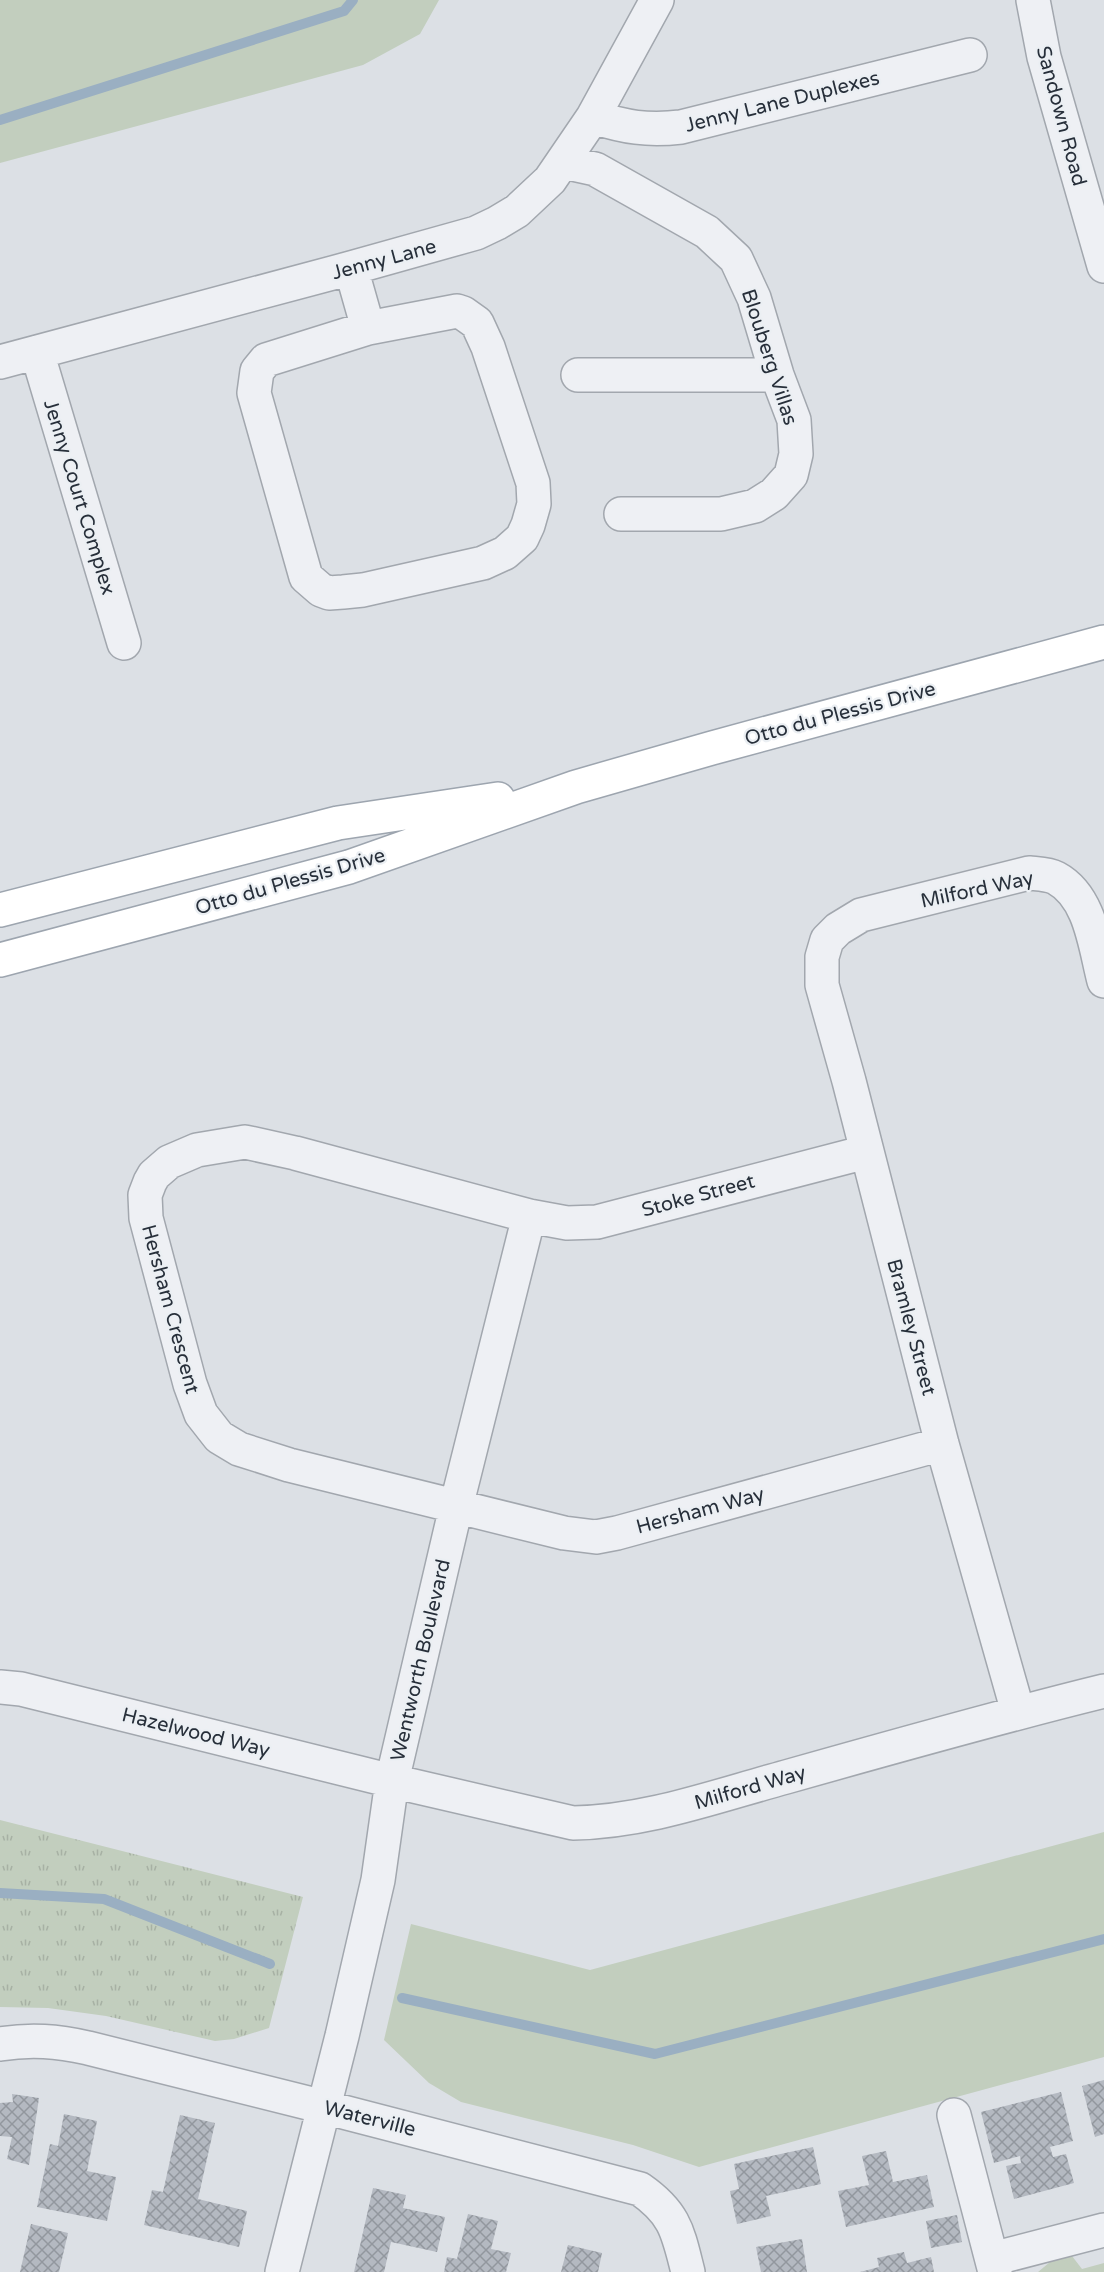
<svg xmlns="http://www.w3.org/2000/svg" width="1104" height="2272" font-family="'Varela Round',sans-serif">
<defs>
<pattern id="park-tufts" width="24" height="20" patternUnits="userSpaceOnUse" patternTransform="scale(1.5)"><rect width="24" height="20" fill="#c2cebe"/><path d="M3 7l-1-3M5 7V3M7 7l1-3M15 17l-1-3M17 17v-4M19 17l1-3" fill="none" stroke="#a7b1a4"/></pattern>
<pattern id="building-cross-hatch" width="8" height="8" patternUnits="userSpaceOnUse" patternTransform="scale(1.5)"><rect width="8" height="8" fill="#b4b9c1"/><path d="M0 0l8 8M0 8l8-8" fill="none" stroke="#92979e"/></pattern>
</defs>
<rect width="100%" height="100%" fill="#dce0e5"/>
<path fill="#c2cebe" d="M 0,0 L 439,0 L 420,34 L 363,65 L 0,163 Z
M 1104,1832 L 1104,2057 L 699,2167 L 633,2145 L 461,2102 L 429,2083 L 384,2040 L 411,1924 L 590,1970 Z
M 1072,2256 L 1082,2269 L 1104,2263 L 1104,2272 L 1038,2272 L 1050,2262 Z"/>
<path fill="url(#park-tufts)" d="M 0,1820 L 303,1897 L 269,2028 L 234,2039 L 215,2041 L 106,2016 L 48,2008 L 0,2007 Z"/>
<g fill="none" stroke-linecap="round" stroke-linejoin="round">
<path stroke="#9aafc2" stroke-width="10" d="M 0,120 L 344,11 L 353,0
M 0,1893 L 104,1899 L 270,1964
M 402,1998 L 655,2054 L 1104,1939"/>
</g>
<path fill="url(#building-cross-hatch)" d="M 1104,2080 L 1104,2134 L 1095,2137 L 1082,2086 Z
M 1061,2092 L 1073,2141 L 1050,2147 L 1053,2157 L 1066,2154 L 1074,2183 L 1014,2199 L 1006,2166 L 1021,2163 L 1020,2156 L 994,2163 L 981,2112 Z
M 12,2094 L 39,2098 L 29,2165 L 7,2159 L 12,2137 L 0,2136 L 0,2103 L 13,2102 Z
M 64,2114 L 97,2121 L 87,2171 L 116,2177 L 107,2221 L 37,2207 L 50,2144 L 58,2146 Z
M 180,2115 L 215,2123 L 198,2199 L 247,2211 L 239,2247 L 144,2225 L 152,2190 L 163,2192 Z
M 813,2147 L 821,2184 L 766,2196 L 771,2216 L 737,2224 L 730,2191 L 739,2189 L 734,2164 Z
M 886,2151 L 893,2182 L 927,2175 L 934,2207 L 846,2227 L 838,2191 L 869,2185 L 862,2156 Z
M 373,2188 L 406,2195 L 403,2208 L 445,2217 L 437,2252 L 391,2242 L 384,2272 L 354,2272 Z
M 468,2214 L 498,2221 L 491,2249 L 511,2253 L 506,2272 L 444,2272 L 447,2257 L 457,2259 Z
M 957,2215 L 962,2242 L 931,2248 L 926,2221 Z
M 31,2224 L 68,2233 L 59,2272 L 20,2272 Z
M 802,2239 L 807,2272 L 761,2272 L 756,2247 Z
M 568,2245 L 602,2253 L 598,2272 L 561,2272 Z
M 904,2252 L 907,2263 L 931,2257 L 934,2272 L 860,2272 L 879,2267 L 877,2258 Z"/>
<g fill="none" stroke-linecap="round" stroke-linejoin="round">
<g stroke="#a2a7ae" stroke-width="36">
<path id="minor" d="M 1033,0 L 1044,57 L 1104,266
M 593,117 C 625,127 647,131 681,127 L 970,55
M 563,162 L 595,169 L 707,232 L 736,259 L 754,298 L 777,375 L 794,420 L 796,454 L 791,475 L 774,494 L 755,506 L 721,514 L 621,514
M 351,268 L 368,328
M 457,311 L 463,313 L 477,323 L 488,347 L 533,483 L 534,504 L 528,525 L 522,538 L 505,553 L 483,563 L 363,590 L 343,592 L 329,593 L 321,590 L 306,577 L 254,393 L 257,371 L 266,360 L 368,328 Z
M 37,352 L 124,643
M 0,362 L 351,268 L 476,233 L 497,223 L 517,211 L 550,180 L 593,117 L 657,0
M 578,375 L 777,375
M 866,1152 L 597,1222 L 567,1223 L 529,1216 L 295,1153 L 245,1142 L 197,1150 L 169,1162 L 154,1175 L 150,1182 L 145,1195 L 146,1218 L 190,1384 L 201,1414 L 219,1437 L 239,1449 L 289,1465 L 564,1533 L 596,1537 L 617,1533 L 942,1444
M 0,1687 L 21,1689 L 392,1781 L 573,1823 C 646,1822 716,1796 786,1777 C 892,1747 998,1717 1104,1691
M 1018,1712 L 942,1444 L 849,1081 L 822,985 L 822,957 L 827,940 L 838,929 L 861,915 L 1029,873 C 1038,874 1048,874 1056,878 C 1091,897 1095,947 1104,981
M 0,2044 C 31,2039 57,2041 88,2048 L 324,2107 L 640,2189 C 676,2214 678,2233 688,2272
M 954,2115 L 995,2272
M 992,2259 L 1104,2230
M 282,2272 L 342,2036 L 378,1880 L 392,1781 L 456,1507 L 529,1216"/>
</g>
<g stroke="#9da5af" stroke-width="36">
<path id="major" d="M 0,910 L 338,823 L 498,799
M 0,960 L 349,867 L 576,787 L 712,748 L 1104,642"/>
</g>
<use href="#minor" stroke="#eef0f4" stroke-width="33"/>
<use href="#major" stroke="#fff" stroke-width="33"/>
</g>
<g text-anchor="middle" stroke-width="4.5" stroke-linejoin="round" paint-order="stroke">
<g font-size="20" fill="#272f3a" stroke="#ebeff3">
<text transform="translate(782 101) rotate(-14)" y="7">Jenny Lane Duplexes</text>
<text transform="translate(1062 116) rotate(75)" y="7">Sandown Road</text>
<text transform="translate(384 259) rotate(-15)" y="7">Jenny Lane</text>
<text transform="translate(770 357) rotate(72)" y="7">Blouberg Villas</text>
<text transform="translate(80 497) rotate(73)" y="7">Jenny Court Complex</text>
<text transform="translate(840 713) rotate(-15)" y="7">Otto du Plessis Drive</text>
<text transform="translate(290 881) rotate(-16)" y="7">Otto du Plessis Drive</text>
<text transform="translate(977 889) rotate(-12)" y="7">Milford Way</text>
<text transform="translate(698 1195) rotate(-15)" y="7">Stoke Street</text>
<text transform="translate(171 1309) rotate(75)" y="7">Hersham Crescent</text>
<text transform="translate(912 1327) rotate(75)" y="7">Bramley Street</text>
<text transform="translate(700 1510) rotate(-15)" y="7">Hersham Way</text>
<text transform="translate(420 1660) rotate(-77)" y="7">Wentworth Boulevard</text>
<text transform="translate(196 1732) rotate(14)" y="7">Hazelwood Way</text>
<text transform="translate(750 1787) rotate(-16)" y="7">Milford Way</text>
<text transform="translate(370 2118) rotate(14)" y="7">Waterville</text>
</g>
</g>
</svg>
